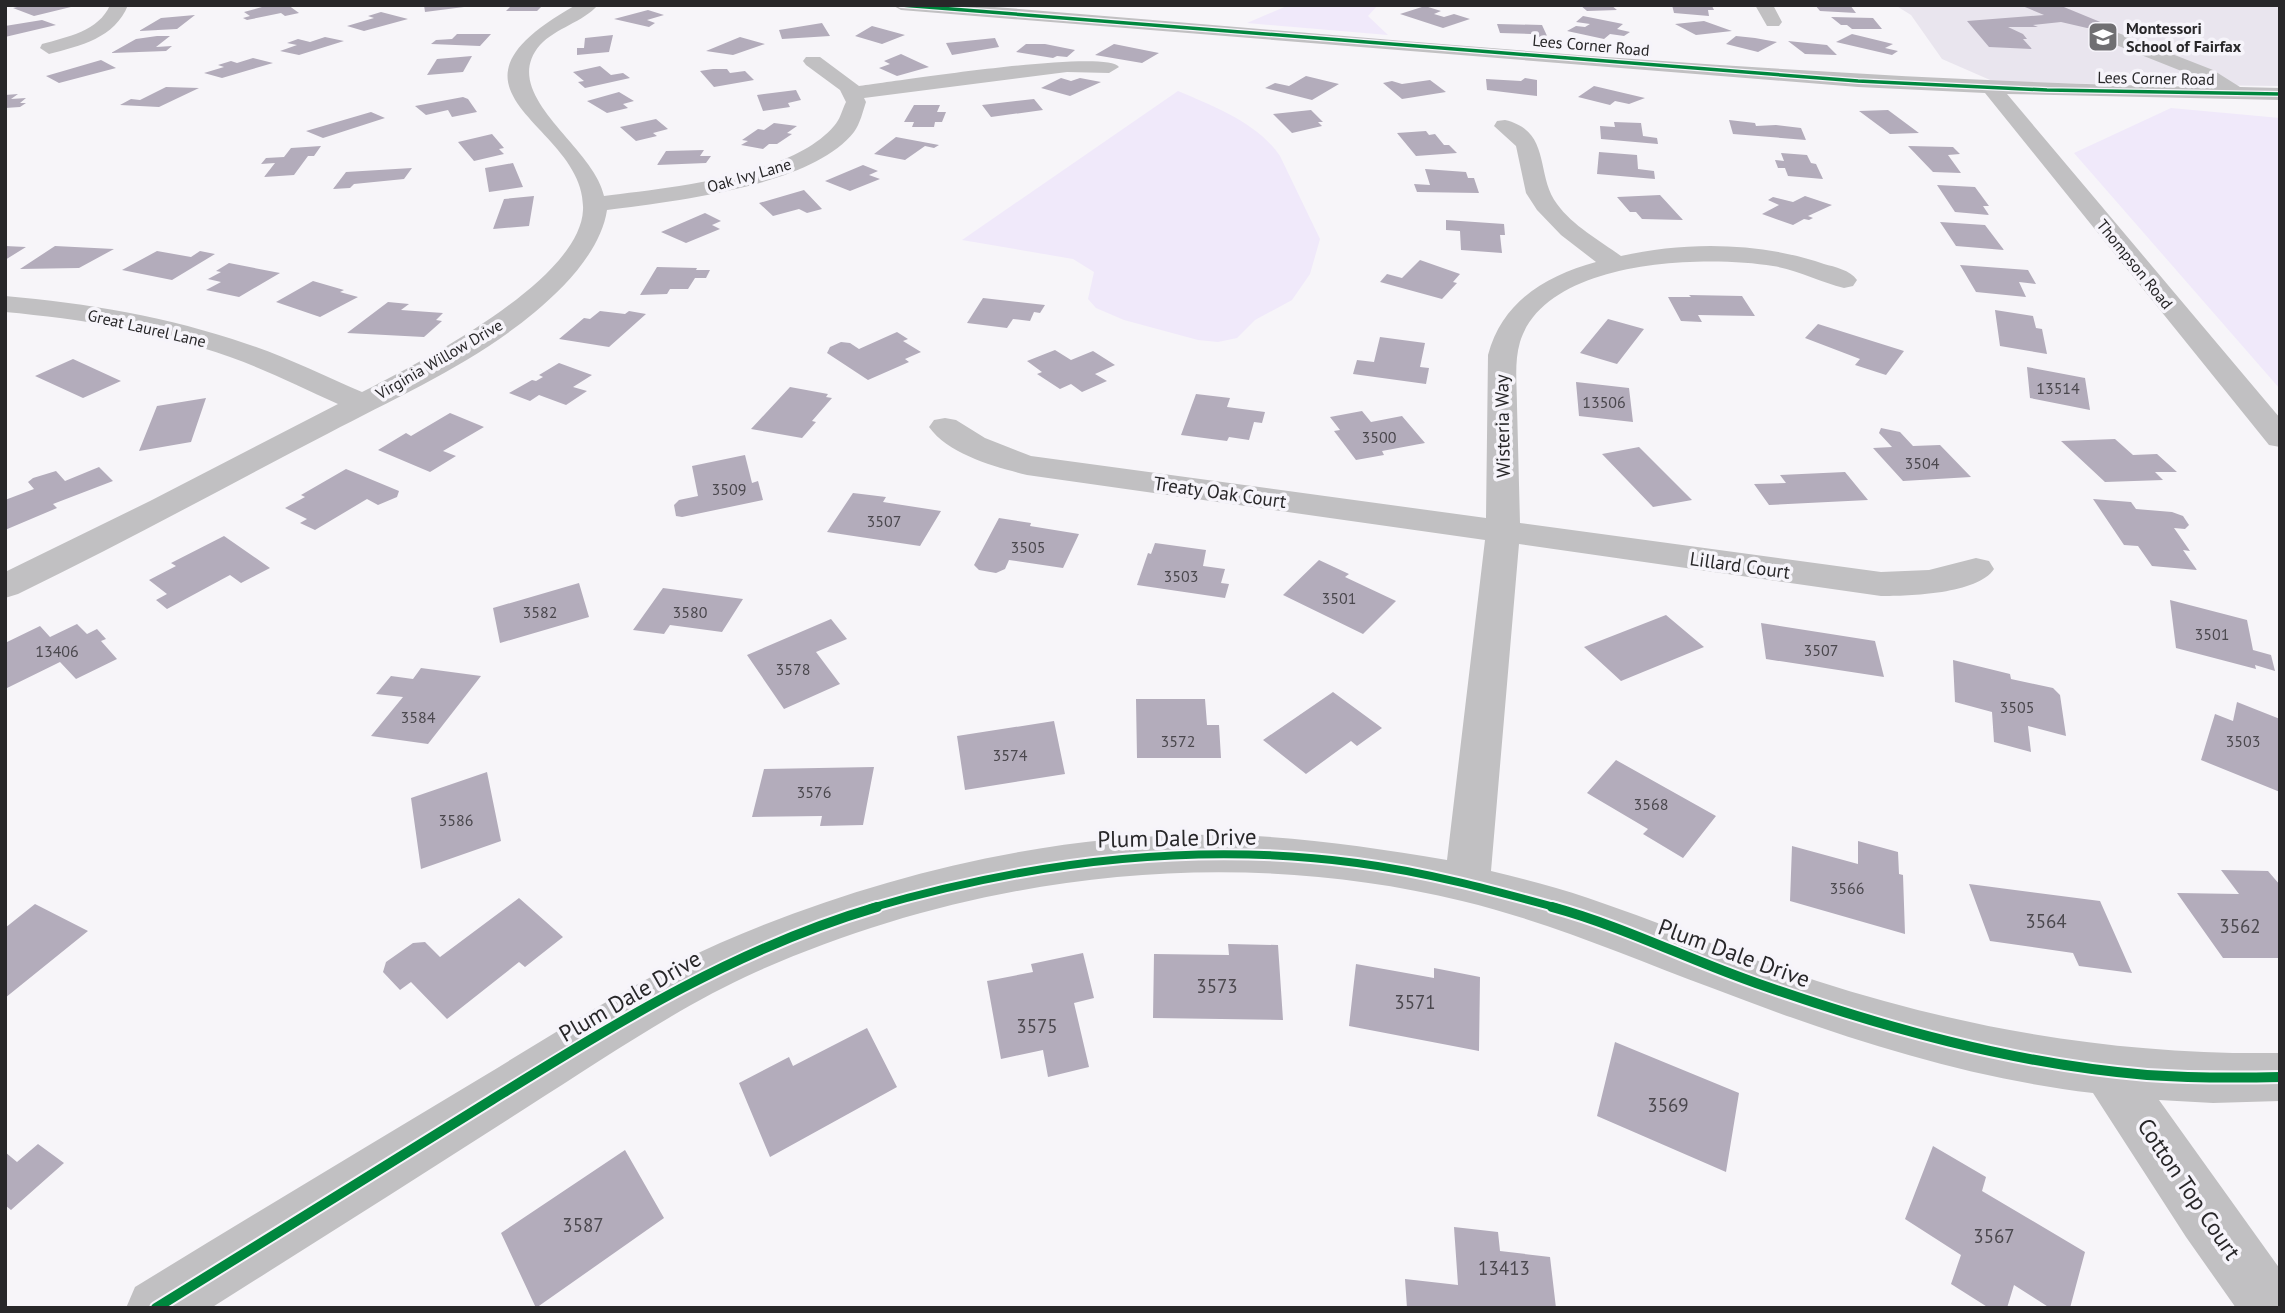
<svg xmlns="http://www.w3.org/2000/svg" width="2285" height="1313" font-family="'PT Sans',sans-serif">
<rect width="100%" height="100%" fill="#f7f5f9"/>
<path fill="#e9e5ee" d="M 1895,5 L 2280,5 L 2280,86 L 1997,83 L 1942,59 L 1911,15 Z"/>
<path fill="#f0e9fa" d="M 1289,5 L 1378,5 L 1368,16 L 1388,35 L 1247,23 Z
M 1178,91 C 1213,106 1258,123 1280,156 L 1320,239 L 1310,274 L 1292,300 L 1255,320 L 1237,338 L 1218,342 L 1198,340 L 1124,320 L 1096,308 L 1088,299 L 1094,272 L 1073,259 L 962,240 Z
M 2171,108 L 2280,118 L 2280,389 L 2074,153 Z"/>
<path fill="#b3acbb" d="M 25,5 L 66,5 L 71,7 L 34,16 L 13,8 Z
M 269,5 L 288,5 L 299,13 L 285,16 L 281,13 L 247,20 L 243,18 L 250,16 L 244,12 Z
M 424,5 L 464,5 L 464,7 L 425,12 Z
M 512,5 L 538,5 L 542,6 L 537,11 L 506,11 Z
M 1580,5 L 1611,5 L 1617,10 L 1587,11 Z
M 1672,5 L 1712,6 L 1714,10 L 1708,10 L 1709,16 L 1674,13 Z
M 1815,5 L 1850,5 L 1856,13 L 1820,11 Z
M 2020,5 L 2059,5 L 2110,26 L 2087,28 L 2061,22 L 2033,25 L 2038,27 L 2008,27 L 2023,34 L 2027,39 L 2023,39 L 2032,49 L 1989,47 L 1967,21 L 2044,15 Z
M 1425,6 L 1441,11 L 1434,14 L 1444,17 L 1454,14 L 1470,19 L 1443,28 L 1400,14 Z
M 648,10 L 664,15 L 647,20 L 655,23 L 649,27 L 614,19 Z
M 381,12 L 408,19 L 364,31 L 347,26 L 374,18 L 368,16 Z
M 195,15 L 177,29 L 139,31 L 161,18 Z
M 1583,16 L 1623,24 L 1617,29 L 1630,32 L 1624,36 L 1610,34 L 1604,39 L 1567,31 L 1576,26 L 1585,27 L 1590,24 L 1576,22 Z
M 1831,17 L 1873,18 L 1882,29 L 1852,29 L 1847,25 L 1841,25 Z
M 42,20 L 56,25 L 5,37 L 5,26 Z
M 1704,21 L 1732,31 L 1696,35 L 1675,24 Z
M 822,23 L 830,36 L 782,39 L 779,30 Z
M 1497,24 L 1542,25 L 1548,38 L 1533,38 L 1531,34 L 1500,33 Z
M 872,26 L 905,35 L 882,44 L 855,36 Z
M 457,34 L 491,34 L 480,46 L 431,44 L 436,40 L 452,39 Z
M 1852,34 L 1893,44 L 1885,48 L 1898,51 L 1892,55 L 1836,42 Z
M 613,35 L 609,52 L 577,55 L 577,48 L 584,48 L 585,38 Z
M 157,36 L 170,36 L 156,47 L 172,46 L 166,51 L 111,53 L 136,39 Z
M 1736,36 L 1755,38 L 1777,42 L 1758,52 L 1726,44 Z
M 325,37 L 344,41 L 299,55 L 280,51 L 297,45 L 287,43 L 298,39 L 310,42 Z
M 740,37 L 765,44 L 733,55 L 706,51 Z
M 995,38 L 999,47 L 952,55 L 946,43 Z
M 1788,41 L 1827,45 L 1837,55 L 1805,54 Z
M 1026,44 L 1045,44 L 1075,50 L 1067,57 L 1057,56 L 1053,58 L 1016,52 Z
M 1114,44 L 1159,53 L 1142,63 L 1095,55 Z
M 901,54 L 929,67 L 897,76 L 879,68 L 890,64 L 884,61 Z
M 472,56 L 463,72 L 427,75 L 437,59 Z
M 253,58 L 273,63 L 222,78 L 204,73 L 224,67 L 218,65 L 231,61 L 237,63 Z
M 101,60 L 116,68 L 59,83 L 46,76 Z
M 600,66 L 611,75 L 623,73 L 630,78 L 585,88 L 578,82 L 584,81 L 573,72 Z
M 713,69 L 727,69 L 730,73 L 745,71 L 754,80 L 714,87 L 700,71 Z
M 1306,76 L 1339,84 L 1312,100 L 1265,88 L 1275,83 L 1289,86 Z
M 1061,78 L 1071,81 L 1080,78 L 1101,82 L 1070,96 L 1041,88 Z
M 1525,78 L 1537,80 L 1537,96 L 1487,90 L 1486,79 L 1521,81 Z
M 1430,80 L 1446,92 L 1402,99 L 1383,83 L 1392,81 L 1402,84 Z
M 1594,86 L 1645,98 L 1629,104 L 1615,101 L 1610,105 L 1578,97 Z
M 166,87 L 199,88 L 159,107 L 120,105 L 131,99 L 140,100 Z
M 796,90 L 801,100 L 788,103 L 790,107 L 763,111 L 757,95 Z
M 619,92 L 634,101 L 623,104 L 628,108 L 607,113 L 587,101 Z
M 18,94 L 11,99 L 26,98 L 20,103 L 26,103 L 20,107 L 5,108 L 5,95 Z
M 463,97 L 468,99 L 477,112 L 452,117 L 448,110 L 426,115 L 415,106 Z
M 1034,99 L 1043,110 L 991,117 L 982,105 Z
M 914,105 L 940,105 L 937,112 L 946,112 L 942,122 L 935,122 L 934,127 L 912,127 L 914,122 L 904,122 Z
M 1311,110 L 1323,122 L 1318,122 L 1322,126 L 1292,133 L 1273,114 Z
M 1888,110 L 1919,133 L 1890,134 L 1859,111 Z
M 371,112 L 385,118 L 323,138 L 306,131 Z
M 656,119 L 668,129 L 653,133 L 657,136 L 636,141 L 620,127 Z
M 1729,120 L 1755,123 L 1756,126 L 1776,125 L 1801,128 L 1806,140 L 1733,134 Z
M 1614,122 L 1641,123 L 1643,136 L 1657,138 L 1658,144 L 1601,139 L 1600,126 L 1615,127 Z
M 774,123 L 797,126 L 787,133 L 792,134 L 777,144 L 769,144 L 763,149 L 741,145 L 748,141 L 742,140 L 758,129 L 764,130 Z
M 1426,131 L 1429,135 L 1435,134 L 1444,145 L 1449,145 L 1457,153 L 1416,156 L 1397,133 Z
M 492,134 L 504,148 L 499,149 L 504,154 L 474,161 L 458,142 Z
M 896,137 L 939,145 L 934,148 L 925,146 L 905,160 L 874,154 Z
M 321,146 L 314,156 L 308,156 L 294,175 L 264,177 L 275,163 L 261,164 L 266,158 L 284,157 L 291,148 Z
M 1908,146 L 1953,147 L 1960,154 L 1948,155 L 1961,173 L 1933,172 Z
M 704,150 L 700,156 L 711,156 L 706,163 L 657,165 L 666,151 Z
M 1599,152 L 1637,155 L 1638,169 L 1654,171 L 1655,179 L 1597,174 Z
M 1781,153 L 1807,155 L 1811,163 L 1816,164 L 1823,179 L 1788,176 L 1785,168 L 1778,168 L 1775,160 L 1784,161 Z
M 513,163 L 523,187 L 489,192 L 485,168 Z
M 863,165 L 878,171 L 869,175 L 880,179 L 850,191 L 825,181 Z
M 412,168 L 404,179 L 354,184 L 350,188 L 333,189 L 346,172 Z
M 1425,169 L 1466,172 L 1468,178 L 1474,178 L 1479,193 L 1417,192 L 1414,184 L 1430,185 Z
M 1937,185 L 1975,187 L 1989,206 L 1983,206 L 1989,215 L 1955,212 Z
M 804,190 L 822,209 L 807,213 L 799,209 L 773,216 L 759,203 Z
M 1660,195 L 1683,220 L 1642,219 L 1636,212 L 1630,212 L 1617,197 Z
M 534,196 L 529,226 L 493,229 L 504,199 Z
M 1805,196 L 1832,205 L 1808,216 L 1813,218 L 1809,220 L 1804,219 L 1793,225 L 1762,214 L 1779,205 L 1768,200 L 1773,197 L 1793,202 Z
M 705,213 L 721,221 L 712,225 L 720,229 L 686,243 L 661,232 Z
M 1446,220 L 1504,224 L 1505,235 L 1500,235 L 1502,253 L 1461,250 L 1460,231 L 1446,230 Z
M 1940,222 L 1985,225 L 2004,250 L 1956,246 Z
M 5,246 L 26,247 L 5,260 Z
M 55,246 L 114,249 L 79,268 L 20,269 Z
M 157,251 L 191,257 L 200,251 L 215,254 L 172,280 L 122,270 Z
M 1420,260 L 1460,274 L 1453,282 L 1457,283 L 1442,299 L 1380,282 L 1387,274 L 1402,278 Z
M 229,263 L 280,273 L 239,297 L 206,290 L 221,282 L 208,279 L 221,272 L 216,271 Z
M 1960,265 L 2028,270 L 2036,284 L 2019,282 L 2026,297 L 1976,292 Z
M 657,267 L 697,268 L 696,270 L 710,270 L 706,278 L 695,278 L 688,289 L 670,289 L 667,294 L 640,295 Z
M 313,281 L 344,290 L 340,292 L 358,297 L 320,317 L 276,302 Z
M 1689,295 L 1742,296 L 1755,316 L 1698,315 L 1702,322 L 1681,321 L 1668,297 L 1691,297 Z
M 983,298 L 1045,305 L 1040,313 L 1034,312 L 1030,321 L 1013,319 L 1007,328 L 967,323 Z
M 388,302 L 409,304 L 401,310 L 443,313 L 436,320 L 442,321 L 424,337 L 347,333 Z
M 1995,310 L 2033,316 L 2036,328 L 2042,329 L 2047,354 L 2000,346 Z
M 600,311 L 625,314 L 629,311 L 646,314 L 609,347 L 559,339 L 584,318 L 590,319 Z
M 1608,319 L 1644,329 L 1617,364 L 1580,353 Z
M 1818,324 L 1904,351 L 1886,375 L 1855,365 L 1860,359 L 1805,338 Z
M 897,332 L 908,339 L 903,341 L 921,352 L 905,359 L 909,362 L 868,380 L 827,353 L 830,347 L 841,342 L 850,343 L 859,349 Z
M 1380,337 L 1425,343 L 1420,367 L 1429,368 L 1426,384 L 1353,374 L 1357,360 L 1374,362 Z
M 1055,350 L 1071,360 L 1093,351 L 1115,365 L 1095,374 L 1107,381 L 1082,392 L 1071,384 L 1060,389 L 1037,374 L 1042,372 L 1027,361 Z
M 73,359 L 121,381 L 83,398 L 35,376 Z
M 559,363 L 592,375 L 573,387 L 587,391 L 566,405 L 539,395 L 530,401 L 509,393 L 532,380 L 536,381 L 543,377 L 539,375 Z
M 2027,367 L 2085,378 L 2090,410 L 2030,398 Z
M 1576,382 L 1629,388 L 1633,422 L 1579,416 Z
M 790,387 L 828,394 L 826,397 L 832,398 L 812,421 L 816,422 L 802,438 L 751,429 Z
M 1196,394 L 1230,398 L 1227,407 L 1265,412 L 1262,423 L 1254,422 L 1249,440 L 1229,437 L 1227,441 L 1181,435 Z
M 206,398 L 191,442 L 139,451 L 157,406 Z
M 1362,411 L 1371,422 L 1402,416 L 1425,443 L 1382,451 L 1384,455 L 1356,460 L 1334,431 L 1340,430 L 1330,417 Z
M 450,413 L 484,427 L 443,451 L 456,456 L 430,472 L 378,450 L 406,433 L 411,436 Z
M 1881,428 L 1900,432 L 1913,446 L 1940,445 L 1971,477 L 1903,481 L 1873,448 L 1892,447 L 1879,433 Z
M 2115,439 L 2133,455 L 2157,454 L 2177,472 L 2155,472 L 2163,480 L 2105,482 L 2061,441 Z
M 1639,447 L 1692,500 L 1653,507 L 1602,454 Z
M 745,455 L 752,483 L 758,481 L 763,500 L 682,517 L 676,516 L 674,505 L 679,500 L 698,496 L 692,466 Z
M 99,467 L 113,481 L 53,504 L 57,508 L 5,530 L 5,500 L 34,489 L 28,482 L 33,478 L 56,471 L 65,481 Z
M 346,469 L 399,491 L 397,497 L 378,505 L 367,499 L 315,530 L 300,523 L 307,519 L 285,508 L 305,497 L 301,495 Z
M 1845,472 L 1868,500 L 1769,505 L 1754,484 L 1786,483 L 1780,475 Z
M 853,493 L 886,497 L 883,502 L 941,511 L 920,546 L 827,532 Z
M 2093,499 L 2131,502 L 2136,509 L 2172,512 L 2183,516 L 2189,525 L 2185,529 L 2174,528 L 2190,551 L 2183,550 L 2197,570 L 2152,566 L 2138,546 L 2124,545 Z
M 999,518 L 1031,523 L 1030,526 L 1079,534 L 1063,568 L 1009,560 L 1005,569 L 996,573 L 979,570 L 974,565 Z
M 224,536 L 270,568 L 241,583 L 230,575 L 167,609 L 156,600 L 167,594 L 149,580 L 176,566 L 171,563 Z
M 1155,543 L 1206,550 L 1203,566 L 1225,569 L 1221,583 L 1229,584 L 1225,598 L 1137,585 L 1148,553 L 1151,554 Z
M 1319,560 L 1349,574 L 1345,577 L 1396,601 L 1363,634 L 1283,595 Z
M 579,583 L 589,617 L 500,643 L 493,608 Z
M 663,588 L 743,599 L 722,632 L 670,625 L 664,634 L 633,630 Z
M 2170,600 L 2247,620 L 2253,650 L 2271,655 L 2275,671 L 2255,665 L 2256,669 L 2176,648 Z
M 1666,615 L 1704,647 L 1621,681 L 1584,647 Z
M 831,619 L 847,639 L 816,652 L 840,684 L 784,709 L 747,655 Z
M 1761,623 L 1875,641 L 1884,677 L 1766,659 Z
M 77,624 L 87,634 L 97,629 L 106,639 L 101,641 L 117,659 L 76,679 L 60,662 L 5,689 L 5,643 L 40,626 L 50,637 Z
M 1953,660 L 2010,674 L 2011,679 L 2053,688 L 2060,695 L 2066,736 L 2028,726 L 2031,752 L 1994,742 L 1992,712 L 1955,702 Z
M 421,668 L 481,676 L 428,744 L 371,736 L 403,697 L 376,694 L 391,676 L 413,679 Z
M 1333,692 L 1382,728 L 1357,746 L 1351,741 L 1306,774 L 1263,740 Z
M 1136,699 L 1205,699 L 1207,725 L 1219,725 L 1221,758 L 1137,758 Z
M 2237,702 L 2280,719 L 2280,792 L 2201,760 L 2215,714 L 2233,721 Z
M 1054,721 L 1065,774 L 965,790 L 957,736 Z
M 1616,760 L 1716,816 L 1683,858 L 1643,834 L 1648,829 L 1587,793 Z
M 874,767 L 863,825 L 820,826 L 822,816 L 752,817 L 764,769 Z
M 487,772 L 501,841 L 421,869 L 411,798 Z
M 1858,841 L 1898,852 L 1899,874 L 1903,875 L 1905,934 L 1790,901 L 1792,846 L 1858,864 Z
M 2221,870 L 2268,871 L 2280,885 L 2280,958 L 2223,958 L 2177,893 L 2239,894 Z
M 1969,884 L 2100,901 L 2132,973 L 2079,966 L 2073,953 L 1990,941 Z
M 519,898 L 563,937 L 525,967 L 519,962 L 447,1019 L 411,982 L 400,990 L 383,972 L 386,962 L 413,943 L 425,942 L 440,957 Z
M 35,904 L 88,931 L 5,998 L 5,928 Z
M 1228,944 L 1278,945 L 1283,1020 L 1153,1018 L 1154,954 L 1229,955 Z
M 1083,953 L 1094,998 L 1074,1003 L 1089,1067 L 1048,1077 L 1043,1050 L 1001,1059 L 987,981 L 1033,972 L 1031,964 Z
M 1356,964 L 1434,978 L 1434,968 L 1480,977 L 1479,1051 L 1349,1026 Z
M 867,1028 L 897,1087 L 770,1157 L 739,1083 L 789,1057 L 793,1066 Z
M 1615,1042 L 1739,1093 L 1726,1172 L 1597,1116 Z
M 38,1144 L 64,1163 L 11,1210 L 5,1205 L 5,1152 L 17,1162 Z
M 1933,1146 L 1986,1177 L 1982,1191 L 2085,1252 L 2070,1308 L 2050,1308 L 2014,1285 L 2007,1308 L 1989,1308 L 1951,1284 L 1961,1255 L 1905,1219 Z
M 625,1150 L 664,1218 L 536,1308 L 501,1233 Z
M 1454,1227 L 1498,1232 L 1500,1251 L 1550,1257 L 1556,1308 L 1407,1308 L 1405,1279 L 1458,1285 Z"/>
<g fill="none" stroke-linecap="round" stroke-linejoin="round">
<path fill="#c1c0c2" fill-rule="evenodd" d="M 110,5 L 128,5 C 115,38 80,46 49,54 L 40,48 L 42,44 C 67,37 99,31 110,5 Z
M 576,5 L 598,5 C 583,22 556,28 540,45 C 497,95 594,146 604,196 C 667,188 791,177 834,126 C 840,120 842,110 846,102 L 840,90 L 806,65 L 803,61 L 806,57 L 820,57 L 859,86 C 893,82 1105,48 1119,67 L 1109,73 L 1067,72 L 864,98 L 866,102 C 863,111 860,124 854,132 C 811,187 673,201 607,210 C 601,250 565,287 535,312 C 474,363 399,396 329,433 C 225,487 123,543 18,594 L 5,598 L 5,572 L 150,501 L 338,404 C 302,388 267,370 230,357 C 158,331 81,319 5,312 L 5,296 C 87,303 169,317 247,344 C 287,357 324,376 362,392 L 374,386 C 428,358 580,279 583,210 C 587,123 416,94 576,5 Z
M 892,5 L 971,5 C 1384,38 1797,80 2212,87 L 2199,78 L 2091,35 L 2088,31 L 2091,27 L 2103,27 L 2213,70 L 2240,87 L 2280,88 L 2280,100 L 2007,94 L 2280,418 L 2280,447 L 2269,445 L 1985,93 L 1858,87 L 901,10 Z
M 1755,5 L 1773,5 L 1782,22 L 1779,26 L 1767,26 Z
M 1505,120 C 1552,131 1535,175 1557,204 C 1573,226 1599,240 1621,256 C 1687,241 1760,242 1824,264 C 1835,267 1850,270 1857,280 L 1853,286 L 1844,288 C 1820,282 1798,270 1773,266 C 1703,255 1546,259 1520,342 C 1514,362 1517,385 1517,406 C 1518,445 1519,484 1520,523 L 1881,572 L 1929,570 L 1976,558 L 1989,561 L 1994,569 C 1978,594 1909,596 1881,596 L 1519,544 L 1491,871 C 1523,879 1556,887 1588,898 C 1665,924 1739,956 1817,981 C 1969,1030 2120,1055 2280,1053 L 2280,1101 L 2213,1103 L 2159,1100 L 2280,1269 L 2280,1308 L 2236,1308 L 2186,1237 L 2093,1093 C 1963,1078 1834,1035 1712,988 C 1629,957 1549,922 1462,901 C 1228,844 976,874 756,972 C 680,1006 600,1061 529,1106 C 423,1174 317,1241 211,1308 L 126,1308 L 135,1287 C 251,1216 367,1146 484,1076 C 560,1030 638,979 720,943 C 886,871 1074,827 1256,836 C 1320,840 1383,849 1447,860 L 1485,540 L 1027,475 C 996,467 949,455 929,427 L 934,420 L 945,418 L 956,420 L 985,438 L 1031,456 L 1486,518 L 1488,355 C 1502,302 1545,276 1596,262 L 1561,235 L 1537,210 L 1526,193 L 1516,146 L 1494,126 L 1497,121 Z"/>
<g stroke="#f6f4fa" stroke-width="6">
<path id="cycleway-far2" d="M 901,5 L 1858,81 L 2047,90 L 2280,94"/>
</g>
<g stroke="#f6f4fa" stroke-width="12">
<path id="cycleway-far1" d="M 871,908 C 1029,862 1193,841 1357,863 C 1426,872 1492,890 1558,908"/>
</g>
<g stroke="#f6f4fa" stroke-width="14">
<path id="cycleway" d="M 1552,907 C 1622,926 1687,959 1756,983 C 1882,1027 2013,1064 2147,1075 C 2192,1078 2236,1078 2280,1077
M 156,1308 C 267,1239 378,1170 490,1101 C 615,1024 734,949 877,907"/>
</g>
<use href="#cycleway-far2" stroke="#00873e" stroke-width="3.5"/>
<use href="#cycleway-far1" stroke="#00873e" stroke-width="8"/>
<use href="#cycleway" stroke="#00873e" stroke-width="10"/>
</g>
<defs>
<g id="school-square" transform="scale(1.575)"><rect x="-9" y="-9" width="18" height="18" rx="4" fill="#706f72" stroke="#f6f4fa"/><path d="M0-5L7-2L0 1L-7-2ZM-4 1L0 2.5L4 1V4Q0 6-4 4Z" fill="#fff"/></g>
</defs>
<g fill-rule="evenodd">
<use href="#school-square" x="2103" y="37"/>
</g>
<g text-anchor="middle" stroke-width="7" stroke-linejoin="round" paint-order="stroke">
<g font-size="16" font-weight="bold" fill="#282729" stroke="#f6f4fa" text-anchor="start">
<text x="2126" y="34">Montessori<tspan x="2126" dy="18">School of Fairfax</tspan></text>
</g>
<g font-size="16" fill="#282729" stroke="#f6f4fa">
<text transform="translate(1591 45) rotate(5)" y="6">Lees Corner Road</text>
<text transform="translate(2156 78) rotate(1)" y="6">Lees Corner Road</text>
<text transform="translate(749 175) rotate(-16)" y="6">Oak Ivy Lane</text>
<text transform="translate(2135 264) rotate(51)" y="6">Thompson Road</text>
<text transform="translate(147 328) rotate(13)" y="6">Great Laurel Lane</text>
<text transform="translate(439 359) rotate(-30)" y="6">Virginia Willow Drive</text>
</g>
<g font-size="16" fill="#4b484e">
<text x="2058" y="394">13514</text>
<text x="1604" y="408">13506</text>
<text x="1379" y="443">3500</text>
<text x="1922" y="469">3504</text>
<text x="729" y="495">3509</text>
<text x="884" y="527">3507</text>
<text x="1028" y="553">3505</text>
<text x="1181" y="582">3503</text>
<text x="1339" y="604">3501</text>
<text x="540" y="618">3582</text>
<text x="690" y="618">3580</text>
<text x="2212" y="640">3501</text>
<text x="1821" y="656">3507</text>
<text x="57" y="657">13406</text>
<text x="793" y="675">3578</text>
<text x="2017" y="713">3505</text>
<text x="418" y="723">3584</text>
<text x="1178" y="747">3572</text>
<text x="2243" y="747">3503</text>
<text x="1010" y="761">3574</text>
<text x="814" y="798">3576</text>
<text x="1651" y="810">3568</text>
<text x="456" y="826">3586</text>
<text x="1847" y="894">3566</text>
</g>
<g font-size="19" fill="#282729" stroke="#f6f4fa">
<text transform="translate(1502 426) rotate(-91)" y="7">Wisteria Way</text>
<text transform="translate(1220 492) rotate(8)" y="7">Treaty Oak Court</text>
<text transform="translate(1740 565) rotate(8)" y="7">Lillard Court</text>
</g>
<g font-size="19" fill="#4b484e">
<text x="2046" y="928">3564</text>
<text x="2240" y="933">3562</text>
<text x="1217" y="993">3573</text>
<text x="1415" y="1009">3571</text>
<text x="1037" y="1033">3575</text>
<text x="1668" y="1112">3569</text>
<text x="583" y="1232">3587</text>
<text x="1994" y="1243">3567</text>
<text x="1504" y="1275">13413</text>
</g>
<g font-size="23" fill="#282729" stroke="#f6f4fa">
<text transform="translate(1177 838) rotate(-1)" y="8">Plum Dale Drive</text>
<text transform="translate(1734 953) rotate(20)" y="8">Plum Dale Drive</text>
<text transform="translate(630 996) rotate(-30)" y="8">Plum Dale Drive</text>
<text transform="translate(2189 1189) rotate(56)" y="8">Cotton Top Court</text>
</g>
</g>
<rect width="2285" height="1313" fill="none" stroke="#282729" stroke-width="14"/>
</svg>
